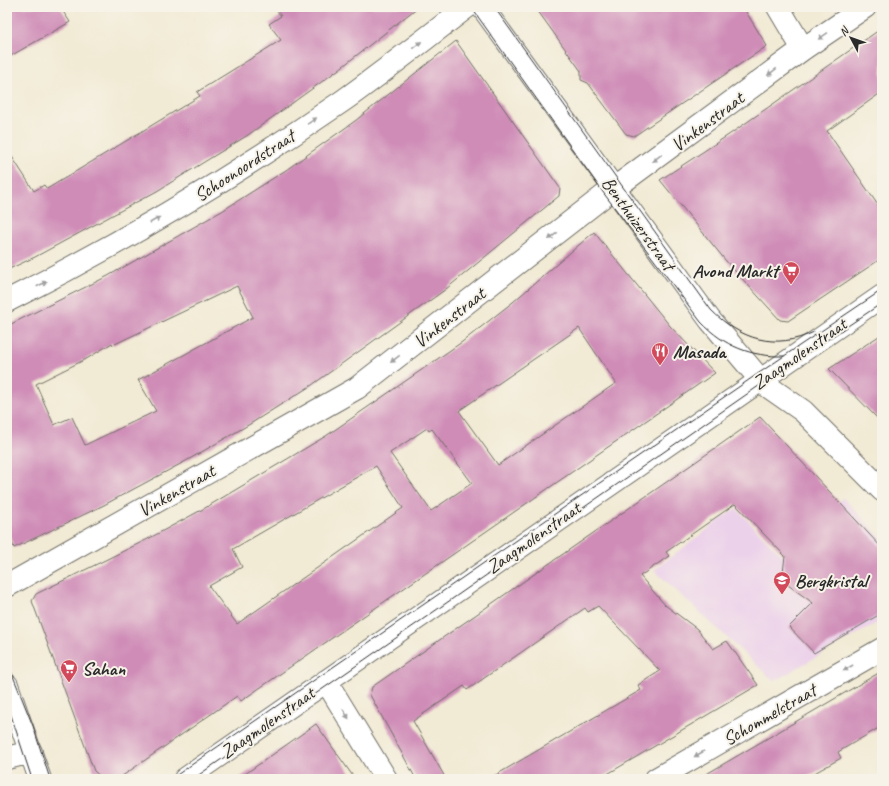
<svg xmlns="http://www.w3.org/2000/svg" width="889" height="786" font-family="Caveat,sans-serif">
<rect width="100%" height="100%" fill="#f7f3e8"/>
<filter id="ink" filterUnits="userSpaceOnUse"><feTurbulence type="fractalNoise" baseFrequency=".025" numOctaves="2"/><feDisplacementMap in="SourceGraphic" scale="8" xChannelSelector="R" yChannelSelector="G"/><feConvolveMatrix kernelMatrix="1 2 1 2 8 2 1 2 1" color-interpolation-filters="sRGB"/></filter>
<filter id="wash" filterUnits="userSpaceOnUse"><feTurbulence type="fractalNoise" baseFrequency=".012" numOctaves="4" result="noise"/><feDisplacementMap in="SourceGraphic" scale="16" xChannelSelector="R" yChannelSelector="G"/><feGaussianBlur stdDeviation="0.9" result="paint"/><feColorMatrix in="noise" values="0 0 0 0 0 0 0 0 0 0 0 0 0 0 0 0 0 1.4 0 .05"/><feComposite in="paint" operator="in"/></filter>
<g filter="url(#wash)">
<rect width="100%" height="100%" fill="#f1ead4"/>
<path fill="#ecd1ea" d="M 843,498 L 882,539 L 882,620 L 774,681 L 654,570 L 736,508 L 782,556 Z"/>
<g id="blocks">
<path fill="#cf8cb7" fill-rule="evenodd" d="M 7,7 L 60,7 L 70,22 L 7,58 Z
M 274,7 L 418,7 L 338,70 L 248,135 L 157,191 L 35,257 L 7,270 L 7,149 L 34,191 L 44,185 L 47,189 L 200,96 L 197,92 L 281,40 L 269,24 L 281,16 Z
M 535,7 L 743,7 L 767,46 L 634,136 L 626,134 L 588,83 L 581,80 L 581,71 Z
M 882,28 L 882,92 L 827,131 L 882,211 L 882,258 L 788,321 L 780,320 L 726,261 L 660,180 L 730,134 Z
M 456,41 L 560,188 L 559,196 L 446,289 L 312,385 L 250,424 L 186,461 L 104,505 L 14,548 L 7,529 L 7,326 L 108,276 L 222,211 L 286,170 L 355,121 ZM 237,286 L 253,317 L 138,380 L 156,411 L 85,445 L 72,417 L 54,425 L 36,384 L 88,358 L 112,343 L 113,345 Z
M 594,232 L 670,326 L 715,373 L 241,701 L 237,696 L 118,779 L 103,779 L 94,771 L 32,601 L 36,594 L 146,540 L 205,508 L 326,436 L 462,342 L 513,302 ZM 579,328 L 616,383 L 498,465 L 459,411 L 460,410 ZM 427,428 L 429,431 L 432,429 L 472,483 L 431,511 L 390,453 ZM 376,466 L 403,508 L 237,624 L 209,586 L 242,567 L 233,549 Z
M 882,334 L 882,423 L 829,369 Z
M 760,417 L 882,548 L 882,613 L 814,653 L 789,627 L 813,603 L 788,585 L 783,573 L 785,556 L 735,504 L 666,552 L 669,556 L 640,576 L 665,605 L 697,629 L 713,649 L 727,641 L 758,685 L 599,779 L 489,779 L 641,690 L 638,685 L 660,671 L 598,606 L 588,612 L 585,608 L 467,690 L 464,686 L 413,721 L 446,779 L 416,779 L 370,695 L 372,687 Z
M 882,671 L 882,726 L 838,752 L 841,758 L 804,779 L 698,779 Z
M 316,724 L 355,779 L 238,779 Z"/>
</g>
</g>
<g filter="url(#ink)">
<use href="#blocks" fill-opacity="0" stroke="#706e66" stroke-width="1"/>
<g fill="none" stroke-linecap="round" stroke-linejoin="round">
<g stroke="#706e66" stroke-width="24">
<path id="minor" d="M 482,7 L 710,320 L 763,383 L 803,411 L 882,490
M 778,7 L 803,49
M 7,301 C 124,242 236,175 344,100 C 386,70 426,38 467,7
M 7,586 L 357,388 L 605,195 L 803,49 L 865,7
M 326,681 L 386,779
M 7,685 L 40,779
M 7,758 L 31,752
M 185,779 L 882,296
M 656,779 L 882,649"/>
</g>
<use href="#minor" stroke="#fff" stroke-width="22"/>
<path stroke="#2b2b2b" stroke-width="1" d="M 471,7 L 605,195 L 701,322 C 724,346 751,357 784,356
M 494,7 L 711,310 C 740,339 775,351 814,332
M 7,661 L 33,726 L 50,779
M 7,703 L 32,779
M 171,779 L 756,375 L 882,290
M 193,779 L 763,383 L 882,303"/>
</g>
<defs><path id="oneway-solid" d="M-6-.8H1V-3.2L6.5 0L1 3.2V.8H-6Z"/></defs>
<g fill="#a0a0a0">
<use href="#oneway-solid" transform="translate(823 36) rotate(146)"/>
<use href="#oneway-solid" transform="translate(417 45) rotate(-37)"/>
<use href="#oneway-solid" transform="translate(772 72) rotate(143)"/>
<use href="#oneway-solid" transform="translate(312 121) rotate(-34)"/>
<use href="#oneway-solid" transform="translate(657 158) rotate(143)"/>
<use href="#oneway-solid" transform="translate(155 220) rotate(-30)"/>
<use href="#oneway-solid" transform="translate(553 236) rotate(142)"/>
<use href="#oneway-solid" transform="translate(42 284) rotate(-27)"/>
<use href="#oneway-solid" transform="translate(395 359) rotate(142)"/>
<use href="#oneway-solid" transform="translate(848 668) rotate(150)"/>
<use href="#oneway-solid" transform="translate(346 714) rotate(59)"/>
<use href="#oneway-solid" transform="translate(699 754) rotate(150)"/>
</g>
</g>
<defs>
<g id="supermarket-pin" transform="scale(0.9)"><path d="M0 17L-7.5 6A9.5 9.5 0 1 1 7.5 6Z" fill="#d1495b" stroke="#f7f3e8"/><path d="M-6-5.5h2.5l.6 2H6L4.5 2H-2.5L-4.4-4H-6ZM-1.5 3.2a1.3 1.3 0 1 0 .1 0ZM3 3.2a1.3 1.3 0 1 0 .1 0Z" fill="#fff"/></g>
<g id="restaurant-pin" transform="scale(0.9)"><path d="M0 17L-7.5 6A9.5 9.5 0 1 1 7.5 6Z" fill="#d1495b" stroke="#f7f3e8"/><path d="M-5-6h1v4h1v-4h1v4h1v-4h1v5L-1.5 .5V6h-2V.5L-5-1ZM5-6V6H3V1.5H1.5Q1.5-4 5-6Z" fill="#fff"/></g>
<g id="school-pin" transform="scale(0.9)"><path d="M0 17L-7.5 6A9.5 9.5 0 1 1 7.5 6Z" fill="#d1495b" stroke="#f7f3e8"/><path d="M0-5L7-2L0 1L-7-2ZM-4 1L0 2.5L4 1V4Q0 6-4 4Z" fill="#fff"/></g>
</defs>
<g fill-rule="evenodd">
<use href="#supermarket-pin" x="791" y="270"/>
<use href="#restaurant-pin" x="660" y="351"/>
<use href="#school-pin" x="782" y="580"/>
<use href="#supermarket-pin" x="69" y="668"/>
</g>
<g text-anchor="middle" stroke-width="4" stroke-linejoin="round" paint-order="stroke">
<g font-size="19" fill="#2b2b2b" stroke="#f7f3e8">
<text transform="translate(707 121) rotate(-37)" y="7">Vinkenstraat</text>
<text transform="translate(244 165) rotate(-33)" y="7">Schoonoordstraat</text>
<text transform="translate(639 223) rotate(54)" y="7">Benthuizerstraat</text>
<text transform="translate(449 317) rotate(-38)" y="7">Vinkenstraat</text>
<text transform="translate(799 353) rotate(-35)" y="7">Zaagmolenstraat</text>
<text transform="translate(176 490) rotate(-30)" y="7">Vinkenstraat</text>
<text transform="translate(533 537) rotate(-35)" y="7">Zaagmolenstraat</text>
<text transform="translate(769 714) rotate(-30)" y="7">Schommelstraat</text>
<text transform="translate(267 722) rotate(-35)" y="7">Zaagmolenstraat</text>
</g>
<g font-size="19" font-weight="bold" fill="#2b2b2b" stroke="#f7f3e8" text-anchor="start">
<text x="778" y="277" text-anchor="end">Avond Markt</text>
<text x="673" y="358">Masada</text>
<text x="795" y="587">Bergkristal</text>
<text x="82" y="675">Sahan</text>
</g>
</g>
<rect width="889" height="786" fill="none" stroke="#f7f3e8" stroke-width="24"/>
<g transform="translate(851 38) rotate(311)" stroke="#f7f3e8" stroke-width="3" paint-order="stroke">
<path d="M0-3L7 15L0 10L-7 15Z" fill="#2b2b2b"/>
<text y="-6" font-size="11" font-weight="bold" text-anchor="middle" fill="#2b2b2b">N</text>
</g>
</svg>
